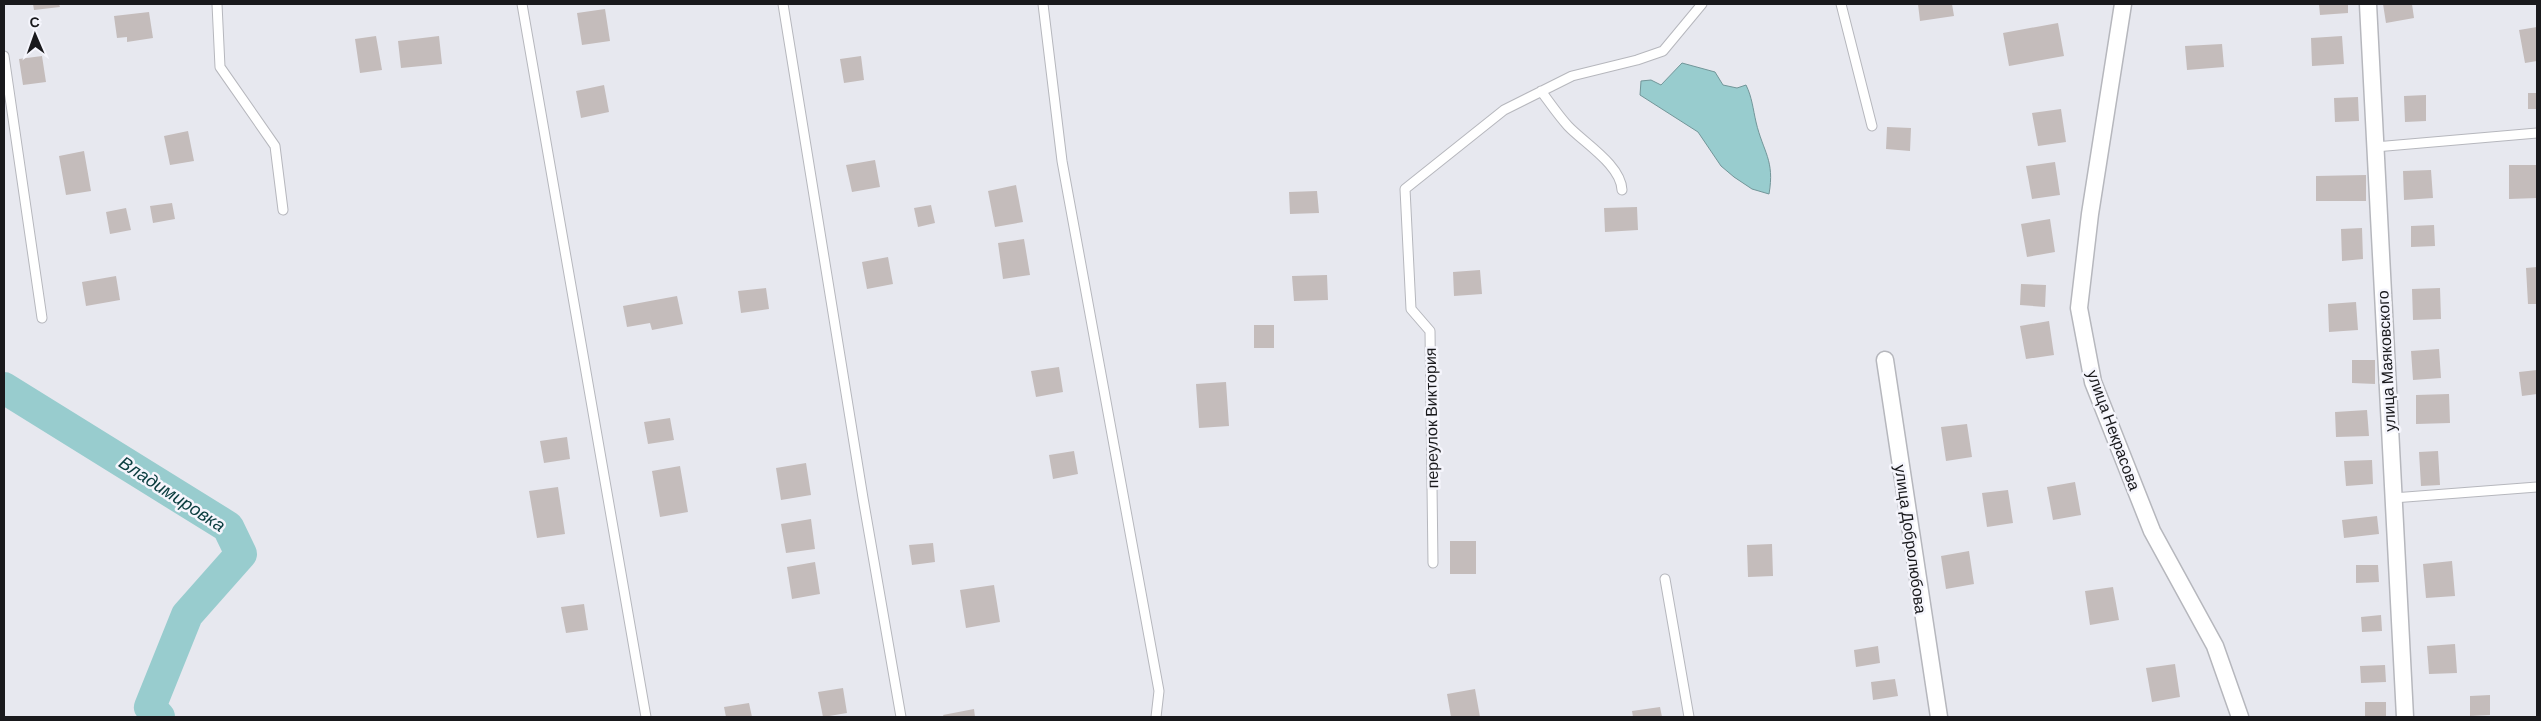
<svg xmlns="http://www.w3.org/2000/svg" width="2541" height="721" font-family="Barlow,sans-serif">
<rect width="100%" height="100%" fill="#e7e8ef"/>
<path fill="#98ccce" stroke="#729699" d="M 1682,63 L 1715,72 L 1723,85 L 1737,88 L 1746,85 C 1752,97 1753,109 1756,122 C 1763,152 1775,160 1769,194 L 1752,189 L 1734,177 L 1721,166 L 1698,132 L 1640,95 L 1641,81 L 1651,80 L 1661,85 Z"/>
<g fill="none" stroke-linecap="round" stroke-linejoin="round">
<path stroke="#98ccce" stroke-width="32" d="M 4,388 L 228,527 L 241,554 L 187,615 L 150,707 L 159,717"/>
</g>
<path fill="#c4bcbb" d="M 33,4 L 59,4 L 60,7 L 34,10 Z
M 1918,4 L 1952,4 L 1954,16 L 1920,21 Z
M 2319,4 L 2348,4 L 2348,13 L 2320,15 Z
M 2383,4 L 2412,4 L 2414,18 L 2386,23 Z
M 605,9 L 610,41 L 582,45 L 577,13 Z
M 149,12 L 153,38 L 127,42 L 127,37 L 117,38 L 114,16 Z
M 2058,23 L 2064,56 L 2009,66 L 2003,33 Z
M 2537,27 L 2537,61 L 2525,63 L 2519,30 Z
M 376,36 L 382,70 L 360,73 L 355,39 Z
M 439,36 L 442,64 L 401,68 L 398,41 Z
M 2342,36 L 2344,64 L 2312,66 L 2311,38 Z
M 2222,44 L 2224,67 L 2187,70 L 2185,46 Z
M 42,56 L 46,82 L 23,85 L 19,59 Z
M 861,56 L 864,80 L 844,83 L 840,59 Z
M 604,85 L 609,112 L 581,118 L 576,91 Z
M 2528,93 L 2537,93 L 2537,109 L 2528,109 Z
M 2426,95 L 2426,121 L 2405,122 L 2404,96 Z
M 2358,97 L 2359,121 L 2335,122 L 2334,98 Z
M 2061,109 L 2066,142 L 2038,146 L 2032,113 Z
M 1887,127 L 1911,128 L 1910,151 L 1886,149 Z
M 188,131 L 194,161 L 170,165 L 164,136 Z
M 84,151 L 91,191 L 66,195 L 59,156 Z
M 875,160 L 880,187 L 852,192 L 846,165 Z
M 2055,162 L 2060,195 L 2032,199 L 2026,166 Z
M 2509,165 L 2537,165 L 2537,198 L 2509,199 Z
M 2431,170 L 2433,198 L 2404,200 L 2403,171 Z
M 2366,175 L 2366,201 L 2316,201 L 2316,176 Z
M 1016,185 L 1023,222 L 995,227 L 988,191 Z
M 1317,191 L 1319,213 L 1290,214 L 1289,192 Z
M 172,203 L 175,219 L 153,223 L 150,206 Z
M 931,205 L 935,223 L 918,227 L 914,208 Z
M 1637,207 L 1638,230 L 1605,232 L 1604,208 Z
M 126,208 L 131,230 L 110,234 L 106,212 Z
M 2050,219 L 2055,252 L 2027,257 L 2021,224 Z
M 2434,225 L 2435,246 L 2411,247 L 2411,226 Z
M 2362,228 L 2363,259 L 2342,261 L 2341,229 Z
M 1024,239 L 1030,275 L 1003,279 L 998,243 Z
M 888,257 L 893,284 L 867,289 L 862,262 Z
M 2537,267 L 2537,304 L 2528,304 L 2526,268 Z
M 1480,270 L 1482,294 L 1454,296 L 1453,272 Z
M 1327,275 L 1328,300 L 1294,301 L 1292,276 Z
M 116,276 L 120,300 L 86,306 L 82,282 Z
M 2021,284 L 2046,285 L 2045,307 L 2020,305 Z
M 766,288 L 769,309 L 741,313 L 738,291 Z
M 2440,288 L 2441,319 L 2413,320 L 2412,289 Z
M 677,296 L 683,324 L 652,330 L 650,323 L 627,327 L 623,306 Z
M 2356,302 L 2358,330 L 2329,332 L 2328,304 Z
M 2049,321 L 2054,355 L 2026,359 L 2020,326 Z
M 1254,325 L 1274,325 L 1274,348 L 1254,348 Z
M 2439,349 L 2441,378 L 2413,380 L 2411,351 Z
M 2352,360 L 2375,360 L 2375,384 L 2352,383 Z
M 1059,367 L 1063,392 L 1036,397 L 1031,371 Z
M 2537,370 L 2537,394 L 2522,396 L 2519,372 Z
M 1226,382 L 1229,426 L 1199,428 L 1196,384 Z
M 2449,394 L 2450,423 L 2416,424 L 2416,395 Z
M 2367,410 L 2369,436 L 2336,437 L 2335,412 Z
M 670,418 L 674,440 L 648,444 L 644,422 Z
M 1967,424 L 1972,457 L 1946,461 L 1941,427 Z
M 567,437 L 570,459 L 544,463 L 540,441 Z
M 1074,451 L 1078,474 L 1053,479 L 1049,455 Z
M 2438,451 L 2440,485 L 2421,486 L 2419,452 Z
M 2372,460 L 2373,484 L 2346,486 L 2344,461 Z
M 806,463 L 811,495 L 781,500 L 776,468 Z
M 680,466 L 688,512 L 660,517 L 652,471 Z
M 2075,482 L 2081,515 L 2053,520 L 2047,487 Z
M 558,487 L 565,534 L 537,538 L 529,491 Z
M 2008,490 L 2013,523 L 1987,527 L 1982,493 Z
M 2377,516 L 2379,534 L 2344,538 L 2342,520 Z
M 811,519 L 815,549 L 786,553 L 781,524 Z
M 1450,541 L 1476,541 L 1476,574 L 1450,574 Z
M 933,543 L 935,562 L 912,565 L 909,545 Z
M 1772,544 L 1773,576 L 1748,577 L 1747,545 Z
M 1969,551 L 1974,584 L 1946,589 L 1941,556 Z
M 2452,561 L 2455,596 L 2426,598 L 2423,564 Z
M 815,562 L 820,594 L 792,599 L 787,567 Z
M 2356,565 L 2378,565 L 2379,582 L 2356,583 Z
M 994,585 L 1000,622 L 966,628 L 960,590 Z
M 2113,587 L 2119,620 L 2090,625 L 2085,591 Z
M 584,604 L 588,630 L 566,633 L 561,607 Z
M 2381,615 L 2382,631 L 2362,632 L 2361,617 Z
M 2455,644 L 2457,673 L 2429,674 L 2427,646 Z
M 1878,646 L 1880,663 L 1856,667 L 1854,650 Z
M 2175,664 L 2180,697 L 2152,702 L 2146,668 Z
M 2385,665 L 2386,682 L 2361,683 L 2360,666 Z
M 1895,679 L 1898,696 L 1873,700 L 1871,682 Z
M 843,688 L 847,713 L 823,717 L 818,692 Z
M 1475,689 L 1480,717 L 1451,717 L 1447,694 Z
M 2490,695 L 2490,715 L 2470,716 L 2470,696 Z
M 2365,702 L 2386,702 L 2386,717 L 2365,717 Z
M 749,703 L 752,717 L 726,717 L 724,707 Z
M 1660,707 L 1662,717 L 1633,717 L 1632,711 Z
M 974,709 L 975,717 L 944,717 L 943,715 Z"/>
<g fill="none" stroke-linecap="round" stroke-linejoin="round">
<g stroke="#b6b7bd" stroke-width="11">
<path id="service" d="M 217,4 L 220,67 L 275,146 L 283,210
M 522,4 L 646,717
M 783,4 L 863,498 L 901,717
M 1043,4 L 1062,161 L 1159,691 L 1156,717
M 1841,4 L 1872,126
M 4,56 L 42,318
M 1541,91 C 1550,103 1558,115 1568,126 C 1584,143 1621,165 1622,190
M 2375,147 L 2537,133
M 2393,498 L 2537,487
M 1433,563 L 1430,331 L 1411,309 L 1405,189 L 1504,110 L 1572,76 L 1637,60 L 1663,51 L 1702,4
M 1665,579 L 1689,717"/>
</g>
<g stroke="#b6b7bd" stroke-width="19">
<path id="minor" d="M 2123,4 L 2090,214 L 2079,308 L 2093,382 L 2152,531 L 2215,646 L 2240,717
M 2368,4 L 2405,717
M 1885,360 L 1939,717"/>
</g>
<use href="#service" stroke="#fff" stroke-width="9"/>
<use href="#minor" stroke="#fff" stroke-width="16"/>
</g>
<g text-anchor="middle" stroke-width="5" stroke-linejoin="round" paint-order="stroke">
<g font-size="16" fill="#19191c" stroke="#f5f5fc">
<text transform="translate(2386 361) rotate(-93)" y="6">улица Маяковского</text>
<text transform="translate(1431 418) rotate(-91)" y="6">переулок Виктория</text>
<text transform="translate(2114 430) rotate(70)" y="6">улица Некрасова</text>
<text transform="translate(1911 539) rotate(82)" y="6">улица Добролюбова</text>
</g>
<g font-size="18" font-style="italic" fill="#093c3e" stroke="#f5f5fc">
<text transform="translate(172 494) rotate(33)" y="6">Владимировка</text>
</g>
</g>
<rect width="2541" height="721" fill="none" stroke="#19191c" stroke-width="10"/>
<g transform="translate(35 35) rotate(358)" stroke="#f5f5fc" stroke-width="4" paint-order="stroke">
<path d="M0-4L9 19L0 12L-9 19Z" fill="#19191c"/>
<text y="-8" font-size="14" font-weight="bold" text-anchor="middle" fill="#19191c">С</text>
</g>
</svg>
